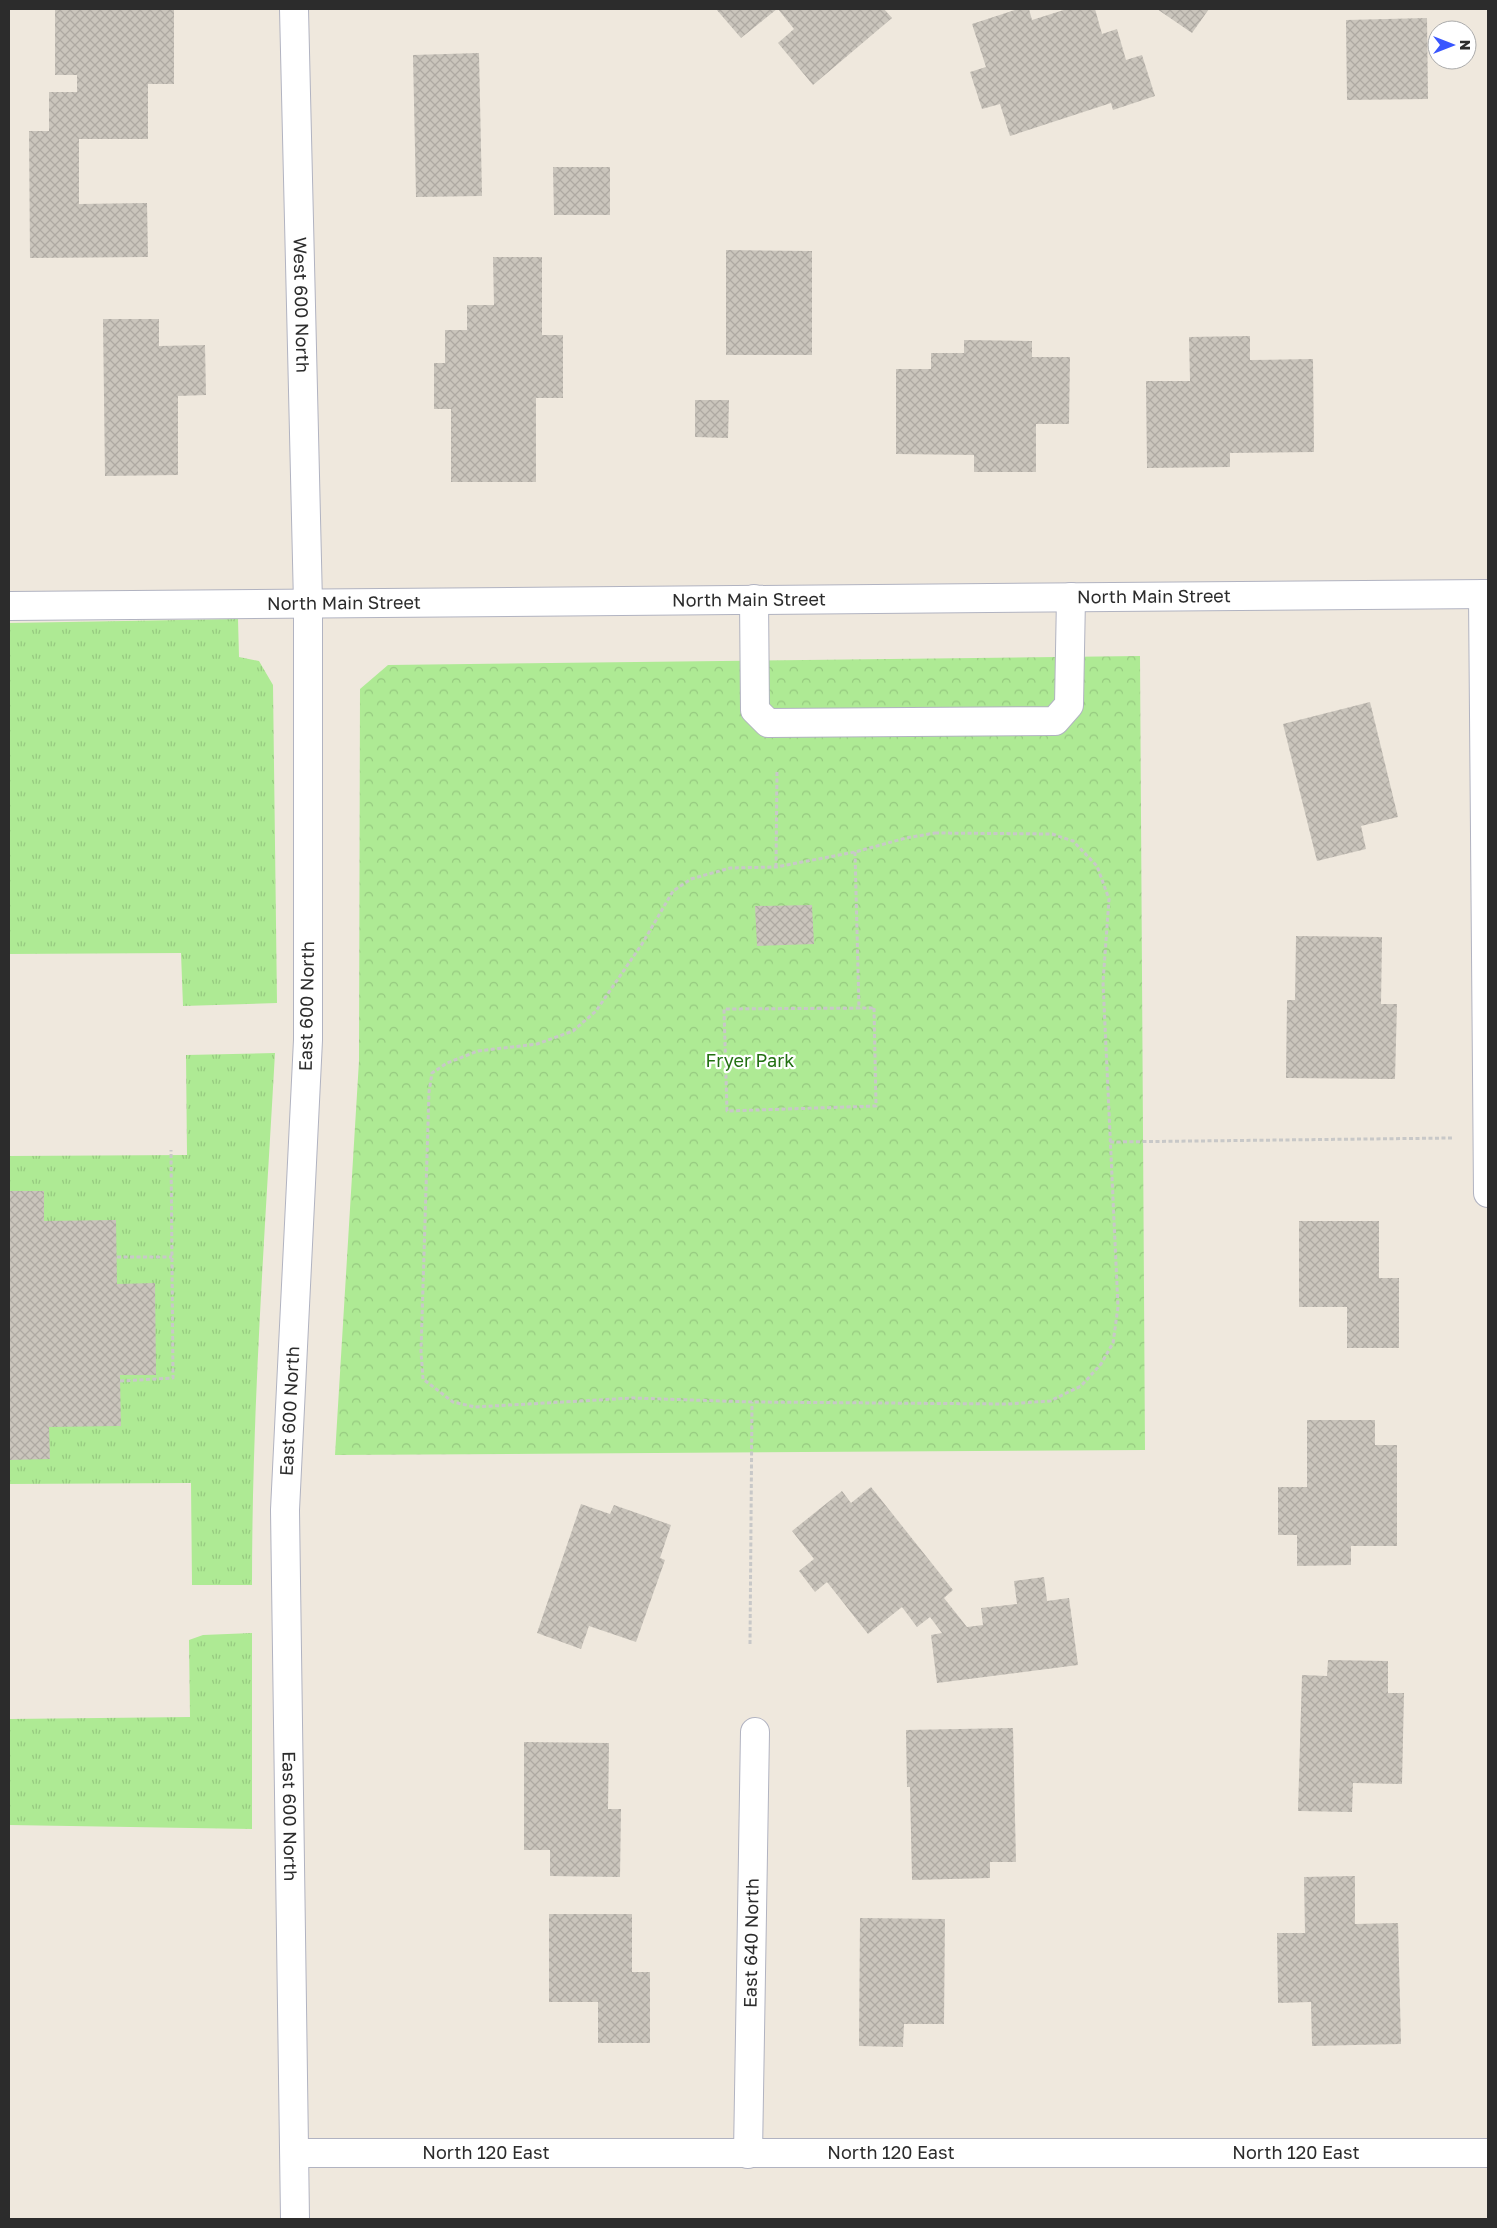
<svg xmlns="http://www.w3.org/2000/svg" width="1497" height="2228" font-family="'Golos Text',sans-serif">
<defs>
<pattern id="grass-tufts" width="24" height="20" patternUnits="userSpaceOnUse" patternTransform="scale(1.25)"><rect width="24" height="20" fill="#aeea94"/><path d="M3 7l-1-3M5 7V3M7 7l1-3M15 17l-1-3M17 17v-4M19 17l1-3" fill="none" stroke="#96c980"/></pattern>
<pattern id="park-crowns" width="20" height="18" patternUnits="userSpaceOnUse" patternTransform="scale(1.25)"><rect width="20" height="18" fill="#aeea94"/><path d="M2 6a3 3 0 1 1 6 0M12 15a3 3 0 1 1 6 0" fill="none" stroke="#96c980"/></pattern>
<pattern id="building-cross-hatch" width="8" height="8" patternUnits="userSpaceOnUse" patternTransform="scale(1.25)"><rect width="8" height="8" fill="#cac5bc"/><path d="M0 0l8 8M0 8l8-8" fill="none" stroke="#aea9a2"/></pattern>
</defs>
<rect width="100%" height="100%" fill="#efe8dd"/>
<path fill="url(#grass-tufts)" d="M 238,619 L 239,657 L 259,661 L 273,685 L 277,1003 L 183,1006 L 181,953 L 9,954 L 9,623 Z
M 275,1053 C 265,1231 252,1407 252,1585 L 192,1585 L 191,1483 L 9,1484 L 9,1156 L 187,1155 L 186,1055 Z
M 252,1633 L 252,1829 L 9,1825 L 9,1719 L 190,1717 L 189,1640 L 203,1635 Z"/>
<path fill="url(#park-crowns)" d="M 1140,656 L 1145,1450 L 335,1455 L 359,1061 L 360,689 L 388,665 Z"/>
<path fill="url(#building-cross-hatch)" d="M 55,9 L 174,9 L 174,84 L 148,84 L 148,139 L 79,139 L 79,204 L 147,203 L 148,257 L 30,258 L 29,131 L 49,131 L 49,92 L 77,92 L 77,75 L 55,75 Z
M 716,9 L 777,9 L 741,38 Z
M 778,9 L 884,9 L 892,18 L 813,85 L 778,43 L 794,29 Z
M 1018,9 L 1029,9 L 1032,20 L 1067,9 L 1095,9 L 1102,34 L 1117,29 L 1126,60 L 1142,55 L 1155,96 L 1113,110 L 1111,103 L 1010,136 L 1000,104 L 982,109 L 970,72 L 986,67 L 972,24 Z
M 1157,9 L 1209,9 L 1192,33 Z
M 1427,18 L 1428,99 L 1347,100 L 1346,20 Z
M 479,53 L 482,196 L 416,197 L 413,55 Z
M 553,167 L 610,167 L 610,215 L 554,215 Z
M 726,250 L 812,251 L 812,355 L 726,355 Z
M 493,257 L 542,257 L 542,335 L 563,335 L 563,398 L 536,398 L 536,482 L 451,482 L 451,409 L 434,409 L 434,363 L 445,363 L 445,330 L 467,330 L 467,305 L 494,305 Z
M 103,319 L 159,319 L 159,346 L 205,345 L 206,395 L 178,396 L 178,475 L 105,476 Z
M 1250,336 L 1250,360 L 1313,359 L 1314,452 L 1230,453 L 1230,467 L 1147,468 L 1146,381 L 1190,381 L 1189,337 Z
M 964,340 L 1032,341 L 1032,357 L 1070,357 L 1069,424 L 1036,424 L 1036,472 L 974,472 L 974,455 L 896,454 L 896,369 L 931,369 L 931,353 L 964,353 Z
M 695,400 L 729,400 L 728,438 L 695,437 Z
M 1370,702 L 1398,817 L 1361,826 L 1366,849 L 1317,861 L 1283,724 Z
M 812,905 L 814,944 L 757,946 L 755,906 Z
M 1296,936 L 1382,937 L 1381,1004 L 1397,1004 L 1395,1079 L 1286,1078 L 1287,1000 L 1295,1000 Z
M 9,1191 L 44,1191 L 44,1221 L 116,1220 L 117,1284 L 155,1283 L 156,1375 L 120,1375 L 121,1426 L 49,1427 L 50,1459 L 9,1460 Z
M 1299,1221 L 1379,1221 L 1379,1278 L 1399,1278 L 1399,1348 L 1347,1348 L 1347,1307 L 1299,1307 Z
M 1307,1420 L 1375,1420 L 1375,1445 L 1397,1445 L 1397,1546 L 1351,1546 L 1351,1565 L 1297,1566 L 1297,1535 L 1278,1535 L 1278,1487 L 1307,1487 Z
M 871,1487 L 953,1590 L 944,1598 L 967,1627 L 983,1625 L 981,1608 L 1017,1604 L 1014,1581 L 1044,1577 L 1047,1601 L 1069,1598 L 1078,1665 L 937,1683 L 931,1635 L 942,1633 L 930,1617 L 917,1627 L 902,1607 L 868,1634 L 827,1582 L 815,1592 L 799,1571 L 814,1559 L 792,1531 L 842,1491 L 851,1503 Z
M 581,1504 L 610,1514 L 614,1505 L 671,1525 L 660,1558 L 665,1560 L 636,1642 L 589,1626 L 581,1649 L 537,1633 Z
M 1328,1660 L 1388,1661 L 1388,1693 L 1404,1693 L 1402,1784 L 1353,1783 L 1352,1812 L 1298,1811 L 1302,1675 L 1327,1676 Z
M 1013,1728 L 1016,1862 L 990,1862 L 990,1878 L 912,1880 L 910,1787 L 907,1787 L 906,1730 Z
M 524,1742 L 609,1743 L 608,1809 L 621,1809 L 620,1877 L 550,1876 L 550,1850 L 524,1850 Z
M 1355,1876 L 1355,1924 L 1398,1923 L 1401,2044 L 1312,2046 L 1311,2002 L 1278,2003 L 1277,1933 L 1305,1933 L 1304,1877 Z
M 549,1914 L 632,1914 L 632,1972 L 650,1972 L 650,2043 L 598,2043 L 598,2002 L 549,2002 Z
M 860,1918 L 945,1919 L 944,2024 L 904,2024 L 903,2047 L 859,2046 Z"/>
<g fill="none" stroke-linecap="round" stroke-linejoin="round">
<g stroke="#b1b3c1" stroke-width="30">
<g id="minor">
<path id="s1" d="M 294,9 L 308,603 L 308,1040 L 285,1510 L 295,2219"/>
<path d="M 1483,594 L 1488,1193"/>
<path d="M 754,599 L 755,710 L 768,723 L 1055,721 L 1069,705 L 1071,597"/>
<path id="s2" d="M 9,606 L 1488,594"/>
<path id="s3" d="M 295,2153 L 1488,2153"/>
<path id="s4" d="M 748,2154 L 755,1732"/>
</g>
</g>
<path stroke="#c8c8c8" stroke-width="3" stroke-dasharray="4 2.5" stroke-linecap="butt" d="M 935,833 L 1052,834 L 1073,841 L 1097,866 L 1109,899 L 1103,982 L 1118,1307 L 1113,1343 L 1101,1364 L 1081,1386 L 1050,1401 L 1007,1404 L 752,1402 L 633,1398 L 475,1407 L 453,1402 L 423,1379 L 421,1351 L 429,1092 L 432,1073 L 447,1063 L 478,1051 L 537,1044 L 573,1031 L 596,1011 L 642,944 L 673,891 L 691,879 L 730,868 L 776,867 L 855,852 L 906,838 Z
M 855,852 L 859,1009
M 776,867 L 777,770
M 874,1008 L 876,1106 L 727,1111 L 724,1009 Z
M 1110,1142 L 1452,1138
M 117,1257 L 172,1257
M 120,1381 L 173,1378 L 171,1150
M 750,1644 L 752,1402"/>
<use href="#minor" stroke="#fff" stroke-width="28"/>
</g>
<g text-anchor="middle" stroke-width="4.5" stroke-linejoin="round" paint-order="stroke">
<g font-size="18" fill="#2c2c2c" stroke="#fff">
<text dy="6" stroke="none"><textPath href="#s1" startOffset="296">West 600 North</textPath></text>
<text dy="6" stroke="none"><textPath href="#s2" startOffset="1145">North Main Street</textPath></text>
<text dy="6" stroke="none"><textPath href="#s2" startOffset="740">North Main Street</textPath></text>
<text dy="6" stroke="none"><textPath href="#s2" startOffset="335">North Main Street</textPath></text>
<text transform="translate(307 1006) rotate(-89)" y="6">East 600 North</text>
<text transform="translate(290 1411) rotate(-87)" y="6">East 600 North</text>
<text dy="6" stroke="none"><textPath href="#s1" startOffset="1808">East 600 North</textPath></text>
<text dy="6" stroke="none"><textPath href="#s4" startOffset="211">East 640 North</textPath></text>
<text dy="6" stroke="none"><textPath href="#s3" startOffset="191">North 120 East</textPath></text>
<text dy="6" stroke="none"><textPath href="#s3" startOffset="1001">North 120 East</textPath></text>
<text dy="6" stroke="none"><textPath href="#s3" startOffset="596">North 120 East</textPath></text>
</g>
<g font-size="18" fill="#237113" stroke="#fff">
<text x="750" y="1067">Fryer Park</text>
</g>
</g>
<rect width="1497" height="2228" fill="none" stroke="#2c2c2c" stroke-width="20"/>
<g transform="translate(1452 45) rotate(90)"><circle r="24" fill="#ffffff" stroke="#ababab"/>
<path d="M0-4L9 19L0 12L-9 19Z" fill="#3956ff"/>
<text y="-8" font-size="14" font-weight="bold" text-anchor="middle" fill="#2c2c2c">N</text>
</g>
</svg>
